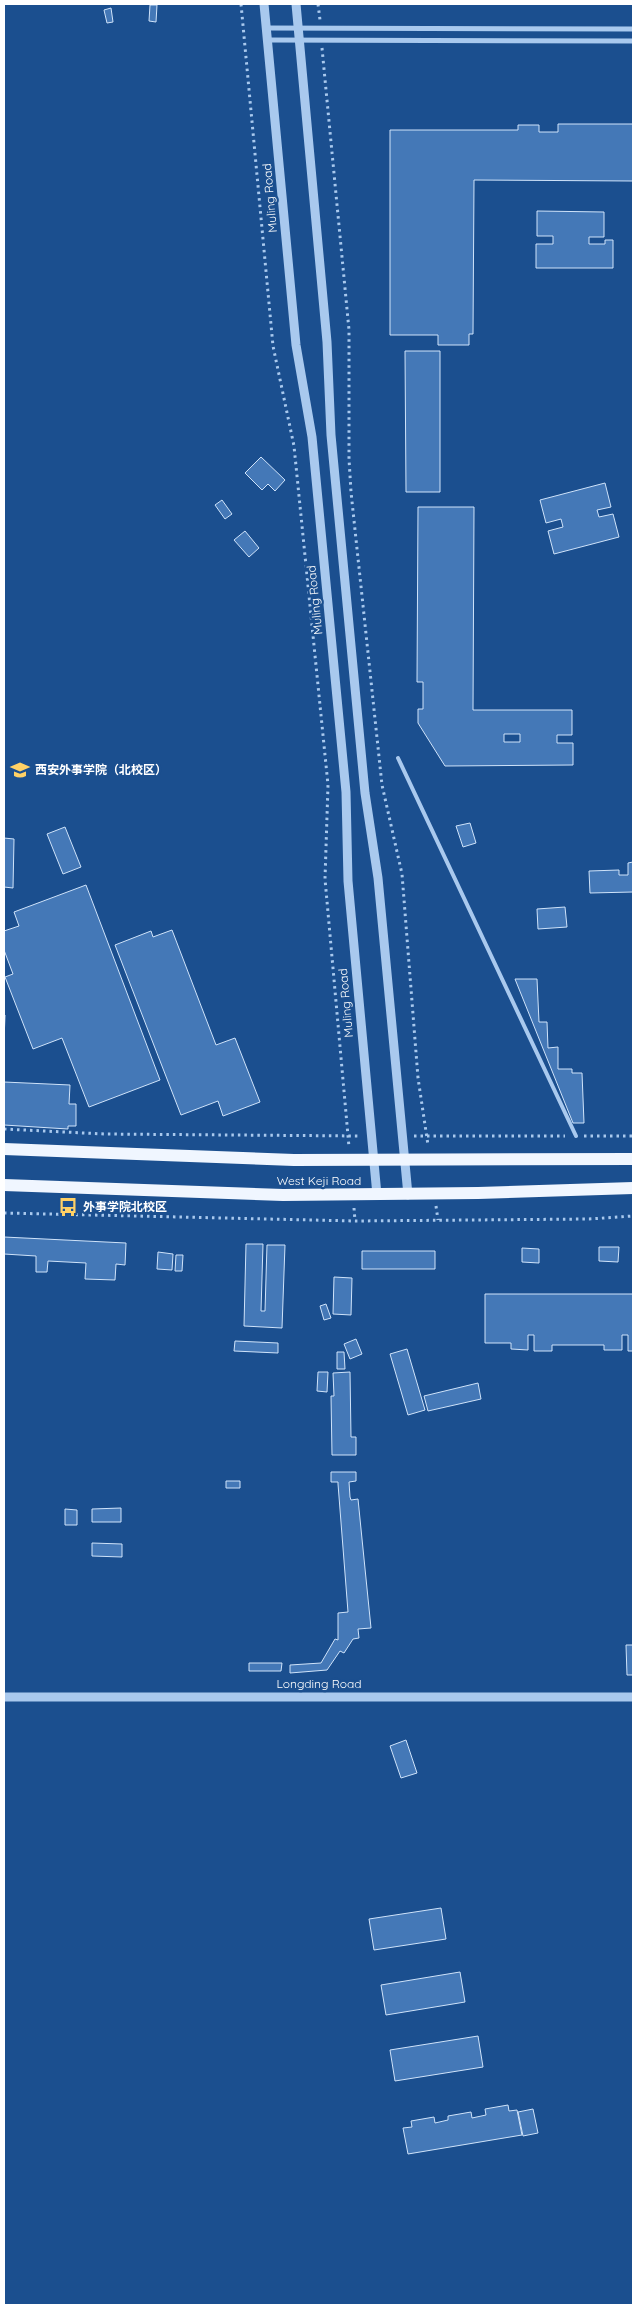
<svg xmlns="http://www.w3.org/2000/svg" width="637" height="2309" font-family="Quicksand,'Noto Sans SC',sans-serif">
<rect width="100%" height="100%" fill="#1b4f8f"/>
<path fill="#4478b7" stroke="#cfe3fa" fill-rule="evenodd" d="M 150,5 L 157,5 L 156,22 L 149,21 Z
M 111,8 L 113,22 L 107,23 L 104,10 Z
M 558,124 L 633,124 L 633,181 L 474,180 L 473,334 L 469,334 L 469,345 L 438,345 L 438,335 L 390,335 L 390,130 L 518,130 L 518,125 L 539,125 L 539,132 L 558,132 Z
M 537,211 L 604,212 L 604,237 L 589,237 L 589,244 L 605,244 L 605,240 L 613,240 L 613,268 L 536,268 L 536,244 L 553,244 L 553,236 L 537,236 Z
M 405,351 L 440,351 L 440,492 L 406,492 Z
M 261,457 L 285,480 L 275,491 L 268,484 L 262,490 L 245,473 Z
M 605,483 L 611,507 L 597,510 L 599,517 L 613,514 L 619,537 L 554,554 L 548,531 L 563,527 L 561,519 L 546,523 L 540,500 Z
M 222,500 L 232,514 L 225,519 L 215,505 Z
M 418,507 L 474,507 L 473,710 L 572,710 L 572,735 L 557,735 L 557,743 L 573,743 L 573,765 L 445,766 L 418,723 L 418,709 L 423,709 L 423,682 L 417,682 ZM 504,734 L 520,734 L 520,742 L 504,742 Z
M 245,531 L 259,548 L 249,557 L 234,540 Z
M 470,823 L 476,843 L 463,847 L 456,826 Z
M 65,827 L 81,867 L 63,874 L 47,834 Z
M 4,838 L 14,839 L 13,888 L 4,887 Z
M 633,862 L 633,892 L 590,893 L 589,871 L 619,870 L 619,875 L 628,875 L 628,863 Z
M 86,885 L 160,1080 L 89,1107 L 62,1038 L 33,1049 L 5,977 L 13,974 L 4,950 L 4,931 L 19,926 L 14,912 Z
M 565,907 L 567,927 L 538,929 L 537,909 Z
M 172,930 L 216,1045 L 235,1038 L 260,1102 L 223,1116 L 218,1101 L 181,1115 L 115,945 L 151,931 L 153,937 Z
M 515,979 L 537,979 L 539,1022 L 547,1022 L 548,1048 L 558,1047 L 558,1069 L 572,1069 L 572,1073 L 582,1073 L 584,1123 L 573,1123 Z
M 4,1015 L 5,1015 L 4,1041 Z
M 4,1082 L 70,1085 L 69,1104 L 76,1104 L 76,1126 L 68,1126 L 68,1129 L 4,1125 Z
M 4,1237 L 126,1243 L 125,1265 L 116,1264 L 115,1280 L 85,1279 L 86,1263 L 48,1261 L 47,1272 L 36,1272 L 36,1256 L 4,1254 Z
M 246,1244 L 263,1244 L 261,1311 L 265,1311 L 267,1245 L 285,1245 L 282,1328 L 244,1326 Z
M 599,1247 L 619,1247 L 618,1262 L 599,1261 Z
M 522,1248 L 539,1249 L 539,1263 L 522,1262 Z
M 362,1251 L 435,1251 L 435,1269 L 362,1269 Z
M 158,1252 L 173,1254 L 172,1270 L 157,1269 Z
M 176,1255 L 183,1255 L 182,1271 L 175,1271 Z
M 334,1277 L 352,1278 L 351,1315 L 333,1314 Z
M 485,1294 L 633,1294 L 633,1351 L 628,1351 L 628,1335 L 622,1335 L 622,1350 L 604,1350 L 604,1345 L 552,1345 L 552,1351 L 534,1351 L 534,1335 L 528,1335 L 528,1350 L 511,1349 L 511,1343 L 485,1343 Z
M 326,1304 L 331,1318 L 324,1320 L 320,1306 Z
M 356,1339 L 362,1354 L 350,1359 L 344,1344 Z
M 235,1341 L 278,1343 L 278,1353 L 234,1351 Z
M 407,1349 L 425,1410 L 408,1415 L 390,1354 Z
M 337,1352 L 344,1352 L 345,1369 L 337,1369 Z
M 318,1372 L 328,1372 L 327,1392 L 317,1391 Z
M 350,1372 L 351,1437 L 356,1437 L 356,1455 L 332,1455 L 331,1396 L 334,1396 L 333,1373 Z
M 478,1383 L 481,1399 L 428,1411 L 424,1396 Z
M 331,1472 L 356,1472 L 356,1481 L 349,1482 L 350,1497 L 351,1500 L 358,1499 L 371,1628 L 358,1629 L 359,1638 L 353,1639 L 344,1653 L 340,1651 L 327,1670 L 290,1673 L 290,1665 L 321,1663 L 335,1639 L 338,1640 L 338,1613 L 348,1612 L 338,1484 L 338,1482 L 331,1482 Z
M 226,1481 L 240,1481 L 240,1488 L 226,1488 Z
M 121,1508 L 121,1522 L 92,1522 L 92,1509 Z
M 65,1509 L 77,1510 L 77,1525 L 65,1525 Z
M 92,1543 L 122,1544 L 122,1557 L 92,1556 Z
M 626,1645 L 633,1645 L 633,1675 L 627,1675 Z
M 249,1663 L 282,1663 L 281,1671 L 249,1671 Z
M 406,1740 L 417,1773 L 401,1778 L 390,1746 Z
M 441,1908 L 446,1939 L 374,1950 L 369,1919 Z
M 460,1972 L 465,2002 L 386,2015 L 381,1985 Z
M 478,2036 L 483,2067 L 395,2081 L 390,2050 Z
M 508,2105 L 509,2111 L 517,2110 L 522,2135 L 408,2154 L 403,2128 L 412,2127 L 411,2121 L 434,2117 L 435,2123 L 448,2120 L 448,2116 L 471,2112 L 472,2118 L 486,2115 L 485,2109 Z
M 533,2109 L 538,2133 L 523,2136 L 518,2112 Z"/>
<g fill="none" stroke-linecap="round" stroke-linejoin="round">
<path stroke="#a9c9ee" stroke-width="3" stroke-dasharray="2.5 4" stroke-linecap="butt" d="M 241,4 L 273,346 L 294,446 L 328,785 L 325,879 L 349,1147
M 318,4 L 320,20
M 322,48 L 349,330 L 349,459 L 351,492 L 382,785 L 402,874 L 418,1078 L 428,1145
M 4,1129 L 104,1134 L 360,1136
M 414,1136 L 565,1136
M 584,1136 L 633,1136
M 436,1206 L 438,1220
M 354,1208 L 355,1221
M 4,1213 L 355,1221 L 589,1219 L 633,1216"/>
<path stroke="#a9c9ee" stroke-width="4" d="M 398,758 L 576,1136"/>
<path stroke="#a9c9ee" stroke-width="5" d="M 266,28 L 633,29
M 268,40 L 633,41"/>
<path stroke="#a9c9ee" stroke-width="9" d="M 264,4 L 296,345 L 312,437 L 346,792 L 348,881 L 377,1195
M 296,4 L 327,342 L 331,435 L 365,793 L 378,878 L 408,1195
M 4,1697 L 633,1697"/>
<path stroke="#f0f6ff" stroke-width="12" d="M 4,1149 L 294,1160 L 633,1159
M 4,1185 L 283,1195 L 478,1193 L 633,1188"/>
</g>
<defs>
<g id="university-bare" transform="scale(1.5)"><path d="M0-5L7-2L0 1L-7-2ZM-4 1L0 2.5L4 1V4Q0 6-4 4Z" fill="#ffd166" stroke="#1b4f8f" stroke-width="2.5" paint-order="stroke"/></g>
<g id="bus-bare" transform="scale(1.5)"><path d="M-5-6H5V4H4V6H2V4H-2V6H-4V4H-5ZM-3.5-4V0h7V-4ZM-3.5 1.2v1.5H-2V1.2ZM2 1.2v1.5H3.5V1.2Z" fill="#ffd166" stroke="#1b4f8f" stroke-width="2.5" paint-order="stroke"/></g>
</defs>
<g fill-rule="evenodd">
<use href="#university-bare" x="20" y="770"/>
<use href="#bus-bare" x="68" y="1207"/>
</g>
<g text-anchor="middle" stroke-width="4.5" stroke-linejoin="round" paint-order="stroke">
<g font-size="12" fill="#fff" stroke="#1b4f8f">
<text transform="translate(270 198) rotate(-95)" y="4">Muling Road</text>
<text transform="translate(315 600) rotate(-96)" y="4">Muling Road</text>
<text transform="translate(346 1003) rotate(-95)" y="4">Muling Road</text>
<text x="319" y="1185">West Keji Road</text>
<text x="319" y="1688">Longding Road</text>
</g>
<g font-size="12" font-weight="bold" fill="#fff" stroke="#1b4f8f" text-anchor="start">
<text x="35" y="774">西安外事学院（北校区）</text>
<text x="83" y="1211">外事学院北校区</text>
</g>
</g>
<rect width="637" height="2309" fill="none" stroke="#ffffff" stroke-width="10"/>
</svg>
